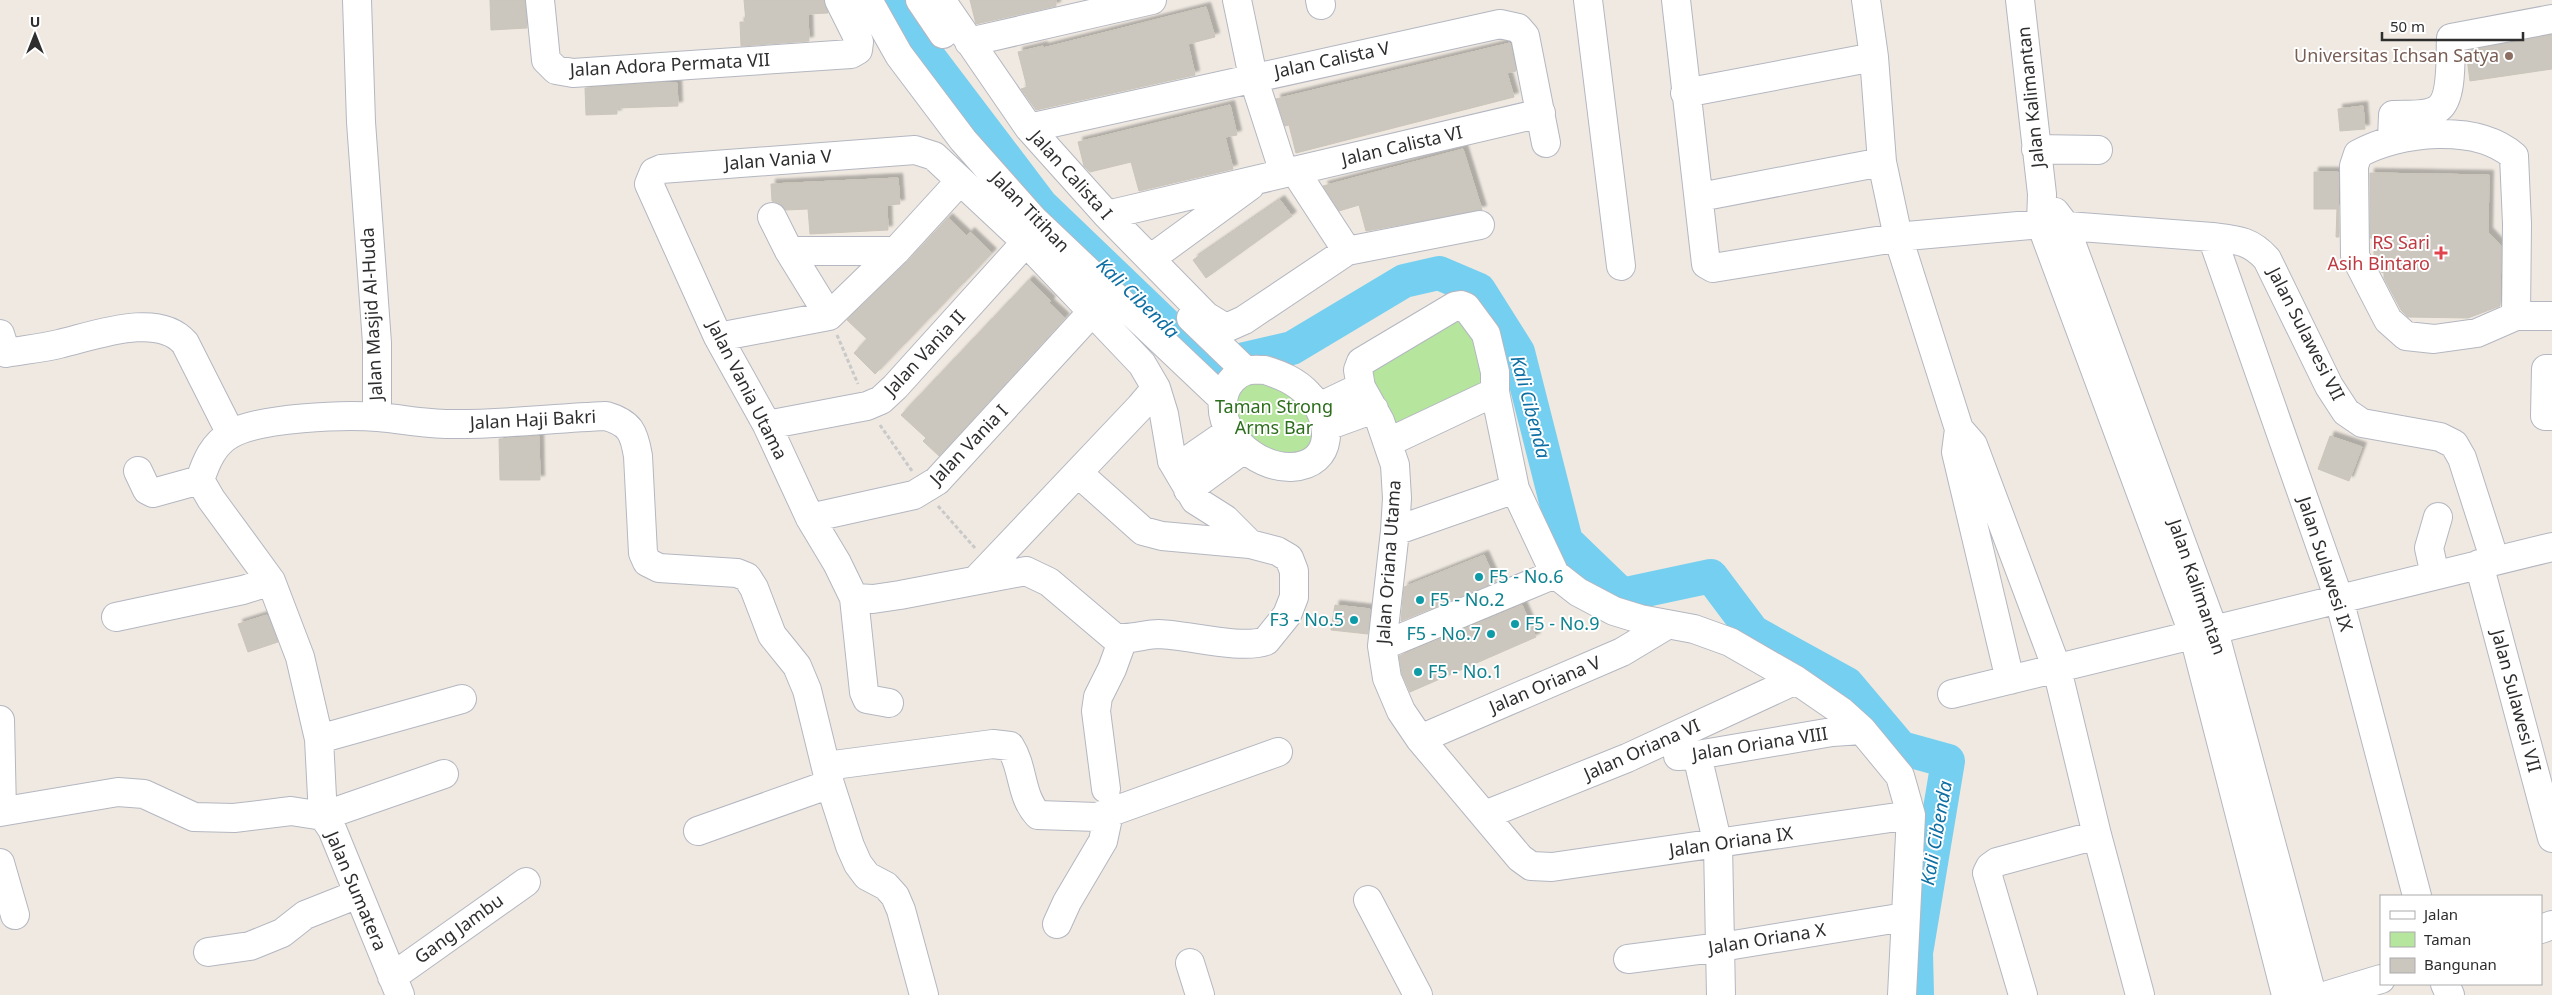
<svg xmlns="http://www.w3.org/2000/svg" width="2552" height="995" font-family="'Noto Sans',sans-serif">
<defs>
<filter id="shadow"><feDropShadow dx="4.5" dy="-4.5" stdDeviation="1" flood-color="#0004"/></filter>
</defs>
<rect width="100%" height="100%" fill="#efe9e1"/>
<path fill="#b6e59e" d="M 1461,308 L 1483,335 L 1491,390 L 1390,437 L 1362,372 Z
M 1247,372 L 1319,407 L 1320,454 L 1290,467 L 1236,440 L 1235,377 Z"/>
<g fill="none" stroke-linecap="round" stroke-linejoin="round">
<path stroke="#75cff0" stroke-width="34" d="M 890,0 L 894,11 L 1041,205 L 1210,367 L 1292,348 L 1404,281 L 1439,273 L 1479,290 L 1518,352 L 1566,541 L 1622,595 L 1711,576 L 1753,632 L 1847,684 L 1901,748 L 1948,761 L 1916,953 L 1917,995"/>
</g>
<path fill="#cbc7bf" stroke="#cbc5ba" filter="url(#shadow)" d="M 490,0 L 525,0 L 527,28 L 491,30 Z
M 744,0 L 824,0 L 828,13 L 808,14 L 809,41 L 741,46 L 740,22 L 746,22 Z
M 970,0 L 1056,0 L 1056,6 L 976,24 Z
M 1206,7 L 1215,37 L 1188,44 L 1195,75 L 1036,110 L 1021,89 L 1027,87 L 1018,52 L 1043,46 L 1043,48 Z
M 2552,35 L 2552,69 L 2470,81 L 2466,51 Z
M 1510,43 L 1516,71 L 1507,73 L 1514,97 L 1296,153 L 1289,125 L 1285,126 L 1276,99 Z
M 657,83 L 677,83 L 678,106 L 617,108 L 617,114 L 586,115 L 585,88 Z
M 1230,105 L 1237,135 L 1225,137 L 1233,169 L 1139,191 L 1131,162 L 1090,172 L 1084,166 L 1078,142 Z
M 2363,106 L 2365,129 L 2340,131 L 2338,109 Z
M 1463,149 L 1482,210 L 1366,231 L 1359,205 L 1339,211 L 1323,186 Z
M 2314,172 L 2338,172 L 2339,237 L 2336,237 L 2337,209 L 2314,209 Z
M 2370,173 L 2489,175 L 2488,232 L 2501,246 L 2500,306 L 2468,318 L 2408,317 L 2401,310 L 2384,278 L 2384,273 L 2381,272 L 2374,259 L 2374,238 L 2370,238 Z
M 898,178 L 900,204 L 887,205 L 888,230 L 810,234 L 808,209 L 786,210 L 780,204 L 772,201 L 771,184 Z
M 1280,200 L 1292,216 L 1206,278 L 1193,260 Z
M 948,218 L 967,236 L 970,232 L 992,253 L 875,374 L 854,353 L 867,339 L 847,320 L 907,262 Z
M 1029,280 L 1051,301 L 1049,303 L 1065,318 L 939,456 L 923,441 L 926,438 L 901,415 Z
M 539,436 L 540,480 L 500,480 L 499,439 Z
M 2330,436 L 2362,447 L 2349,481 L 2318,469 Z
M 1484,555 L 1496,582 L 1401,621 L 1404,587 Z
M 1335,605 L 1370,609 L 1368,634 L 1331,630 Z
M 1522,605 L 1536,637 L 1410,692 L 1402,674 L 1399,656 Z
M 267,615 L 278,642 L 248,652 L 238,624 Z"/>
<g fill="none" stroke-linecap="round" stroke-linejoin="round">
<g stroke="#b4b7c1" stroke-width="30">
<path id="minor" d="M 357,0 L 361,122 L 377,343 L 377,417
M 540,0 L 546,60 L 556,70 L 573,73 L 851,54 L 858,50 L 859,42 L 857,36 L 839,0
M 868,0 L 899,55 L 963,140 L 1034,220 L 1223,399
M 920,0 L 943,34
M 941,0 L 1029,128 L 1107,215 L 1206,316 L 1226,328 L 1244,320 L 1347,251 L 1480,225
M 1237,0 L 1253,77 L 1284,173
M 1320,0 L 1321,5
M 1588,0 L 1621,266
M 1676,0 L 1706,264 L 1713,268 L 1907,236 L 2041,224 L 2212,237 C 2237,240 2250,240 2267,259 L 2329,386 L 2346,412 L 2362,423 L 2440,437 L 2454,444 L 2462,458 L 2495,561
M 1866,0 L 1874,57 L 1882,162 L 1898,237 L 1959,429 L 1956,452 L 2010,680
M 2020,0 L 2042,194 L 2041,224 L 2194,636 L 2286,995
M 969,42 L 1152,0
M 1685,93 L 1874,57
M 1029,128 L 1500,24 L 1518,28 L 1525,36 L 1546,143
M 2392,139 L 2393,115 C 2406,114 2428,117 2439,108 C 2453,97 2450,56 2451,38 L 2552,19
M 2036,149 L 2098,150
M 915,150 L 934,156 L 1026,242 L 1142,364 L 1156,388 L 1164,414 L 1172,461 L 1195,500 L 1225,519 L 1250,544 L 1277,551 L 1289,558 L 1294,571 L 1294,597 L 1287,615 L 1266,641 C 1241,650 1188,635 1159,634 C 1144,634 1129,641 1114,637 L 1049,582 L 1026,571 L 900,595 L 873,599 L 854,598 L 837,563 L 810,518 L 767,425 L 718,337 L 649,184 L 654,172 L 661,169 Z
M 1295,171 L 1347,251
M 1700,197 L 1882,162
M 2055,212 L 2065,225 L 2072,245 L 2214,631 L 2312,995
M 1107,215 L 1541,113
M 772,217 L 789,251 L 829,316
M 2212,237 L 2339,599 L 2417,896
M 789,251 L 896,251
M 1150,259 L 1250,186
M 2516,316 L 2517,224 L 2514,156 C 2476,123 2399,131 2358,154 L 2354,166 L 2355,256 L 2388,320 L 2406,336 L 2434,339 L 2477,333 L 2516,316 L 2552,316
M 1191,318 L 1246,371
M 0,334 L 6,353 C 23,350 42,348 59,344 C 94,336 158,311 185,343 L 231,434
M 718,337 L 829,316 L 896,251 L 960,181
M 2552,369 L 2546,369 L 2545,416 L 2552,416
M 1265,370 C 1281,375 1296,381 1308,394 C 1333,418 1336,465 1291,467 C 1255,468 1212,430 1225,392 C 1228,383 1236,374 1246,371 C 1251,369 1259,370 1265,370 Z
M 1319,407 L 1361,387
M 767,425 L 867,406 L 881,400 L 895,387 L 1026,242
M 1327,426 L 1374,409
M 1959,429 L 1973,445 L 2057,669 L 2097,835 L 2140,995
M 1389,442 L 1495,392
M 1172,461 L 1185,462 L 1230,431
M 138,471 L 147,490 L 153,493 L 200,480
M 1078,473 L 1143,531 L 1162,536 L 1250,544
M 1188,490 L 1244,449
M 810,518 L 914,495 L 937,481 L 1092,312
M 1395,531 L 1515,489
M 2479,564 L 2552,838
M 2435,575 L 2429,548 L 2438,517
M 977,579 L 1140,407 L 1156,388
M 854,598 L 864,692 L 867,699 L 889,703
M 116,617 L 243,590 L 271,581
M 1382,646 L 1555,574
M 1952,694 L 2552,547
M 0,720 L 2,811
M 319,739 L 462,699
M 1420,739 L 1622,652 L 1667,625
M 1697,755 L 1718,845 L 1721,995
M 1678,756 L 1697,755 L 1832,732 L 1862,730
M 826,766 L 993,744 L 1010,746 C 1024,768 1020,796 1038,815 L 1097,817 L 1278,752
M 444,774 L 323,816 L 319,739 L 300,657 L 271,581 L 211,499 L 200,480 C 206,462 213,444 231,434 C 259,418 344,414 378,417 C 402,419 425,424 450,424 C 501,425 554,418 606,416 C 630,423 634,432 638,456 L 643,553 L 647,562 L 659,568 L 737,573 L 747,577 L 754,588 L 772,635 L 797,666 L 807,690 L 830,784 L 850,846 L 858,864 L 867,876 L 886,886 L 895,896 L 901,910 L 924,995
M 1106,789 L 1096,711 L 1098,697 L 1112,669 L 1123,639
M 0,812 L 118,792 L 144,794 L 194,817 L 234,818 L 291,811 L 323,816 L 332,829 L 400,995
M 1485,815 L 1627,758 L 1796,680
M 698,831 L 830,784
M 0,863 L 15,915
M 1368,900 L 1418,995
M 1057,924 L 1067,902 L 1103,841 L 1109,813
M 2541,929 L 2552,925
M 208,952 L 250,946 L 282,933 L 305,915 L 358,894
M 1628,959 L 1721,947 L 1905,917
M 1190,963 L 1200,995
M 392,977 L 526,882
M 2445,984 L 2450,995
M 1902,995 L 1911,815 L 1900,776 L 1862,730 L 1841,711 L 1796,680 L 1730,642 L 1694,629 L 1640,619 L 1614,611 L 1578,592 L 1555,574 L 1515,489 L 1495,392 L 1495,372 L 1486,334 L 1466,307 L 1461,305 L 1455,306 L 1361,362 L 1358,370 L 1361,387 L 1380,421 L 1395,465 L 1397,498 L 1395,531 L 1382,646 L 1387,678 L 1401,711 L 1420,739 L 1520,858 L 1531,866 L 1552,867 L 1911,815
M 2023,995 L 1987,873 L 1990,867 L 1997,862 L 2097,835
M 2328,995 L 2381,979"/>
</g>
<path stroke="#c9c9c9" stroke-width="3" stroke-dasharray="4 2.5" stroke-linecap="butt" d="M 837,335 L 858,384
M 880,425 L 912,471
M 938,506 L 975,548"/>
<use href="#minor" stroke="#fff" stroke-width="28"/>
</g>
<circle fill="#8d6e63" stroke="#fff" stroke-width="2" cx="2509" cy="56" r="5"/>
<path fill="#e0444e" stroke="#fff" stroke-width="2" d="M2438.5 245.5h5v5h5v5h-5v5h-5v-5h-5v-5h5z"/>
<g fill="#0f9aa8" stroke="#fff" stroke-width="2">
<circle cx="1479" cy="577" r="5"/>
<circle cx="1420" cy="600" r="5"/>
<circle cx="1354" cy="620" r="5"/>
<circle cx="1515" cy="624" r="5"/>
<circle cx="1491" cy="634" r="5"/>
<circle cx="1418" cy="672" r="5"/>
</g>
<g text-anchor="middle" stroke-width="4" stroke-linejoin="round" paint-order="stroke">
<g font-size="18" fill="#785e54" stroke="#fff" text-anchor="end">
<text x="2499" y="62">Universitas Ichsan Satya</text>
</g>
<g font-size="18" fill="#2e2e2e" stroke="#fff">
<text transform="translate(1332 60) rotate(-12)" y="6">Jalan Calista V</text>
<text transform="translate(670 65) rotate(-3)" y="6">Jalan Adora Permata VII</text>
<text transform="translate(2031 97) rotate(-96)" y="6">Jalan Kalimantan</text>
<text transform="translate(1402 146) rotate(-13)" y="6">Jalan Calista VI</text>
<text transform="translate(778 160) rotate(-4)" y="6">Jalan Vania V</text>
<text transform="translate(1071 175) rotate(48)" y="6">Jalan Calista I</text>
<text transform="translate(1030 212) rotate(46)" y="6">Jalan Titihan</text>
<text transform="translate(372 314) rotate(-93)" y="6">Jalan Masjid Al-Huda</text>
<text transform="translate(2306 334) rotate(63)" y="6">Jalan Sulawesi VII</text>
<text transform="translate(925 353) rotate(-47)" y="6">Jalan Vania II</text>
<text transform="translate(747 390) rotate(63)" y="6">Jalan Vania Utama</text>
<text transform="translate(533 420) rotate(-3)" y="6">Jalan Haji Bakri</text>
<text transform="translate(969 445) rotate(-46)" y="6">Jalan Vania I</text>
<text transform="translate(1389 562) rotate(-86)" y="6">Jalan Oriana Utama</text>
<text transform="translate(2325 564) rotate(72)" y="6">Jalan Sulawesi IX</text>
<text transform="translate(2197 587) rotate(71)" y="6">Jalan Kalimantan</text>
<text transform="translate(1545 685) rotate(-23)" y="6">Jalan Oriana V</text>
<text transform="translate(2516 701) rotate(75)" y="6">Jalan Sulawesi VII</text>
<text transform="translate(1760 744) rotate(-9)" y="6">Jalan Oriana VIII</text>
<text transform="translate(1642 750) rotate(-24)" y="6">Jalan Oriana VI</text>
<text transform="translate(1731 842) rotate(-8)" y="6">Jalan Oriana IX</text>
<text transform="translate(356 891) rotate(67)" y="6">Jalan Sumatera</text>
<text transform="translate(459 929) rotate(-36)" y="6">Gang Jambu</text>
<text transform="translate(1767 939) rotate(-9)" y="6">Jalan Oriana X</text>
</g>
<g font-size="18" fill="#be3a42" stroke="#fff" text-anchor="end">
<text x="2430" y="249">RS Sari<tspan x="2430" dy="21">Asih Bintaro</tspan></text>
</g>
<g font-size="18" fill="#2c6e1b" stroke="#fff">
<text x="1274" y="413">Taman Strong<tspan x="1274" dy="21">Arms Bar</tspan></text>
</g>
<g font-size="18" fill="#0d838f" stroke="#fff" text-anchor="start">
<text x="1489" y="583">F5 - No.6</text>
<text x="1430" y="606">F5 - No.2</text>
<text x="1344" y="626" text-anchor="end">F3 - No.5</text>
<text x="1525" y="630">F5 - No.9</text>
<text x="1481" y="640" text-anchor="end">F5 - No.7</text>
<text x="1428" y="678">F5 - No.1</text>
</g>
<g font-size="19" font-style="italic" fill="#0d6fa3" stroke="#fff">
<text transform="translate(1138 298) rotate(44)" y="7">Kali Cibenda</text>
<text transform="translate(1531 407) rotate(75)" y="7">Kali Cibenda</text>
<text transform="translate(1936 833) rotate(-80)" y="7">Kali Cibenda</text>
</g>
</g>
<rect x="2380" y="895" width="162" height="90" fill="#ffffff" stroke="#ababab"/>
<rect x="2390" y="911" width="25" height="8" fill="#ffffff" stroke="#ababab"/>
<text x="2424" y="920" font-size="15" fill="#2e2e2e">Jalan</text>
<rect x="2390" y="932" width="25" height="15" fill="#b6e59e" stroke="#ababab"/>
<text x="2424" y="945" font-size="15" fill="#2e2e2e">Taman</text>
<rect x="2390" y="958" width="25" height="15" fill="#cbc7bf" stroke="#ababab"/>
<text x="2424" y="970" font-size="15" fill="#2e2e2e">Bangunan</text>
<g transform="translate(35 35)" stroke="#ffffff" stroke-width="4" paint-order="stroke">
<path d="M0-4L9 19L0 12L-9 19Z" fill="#2e2e2e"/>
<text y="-8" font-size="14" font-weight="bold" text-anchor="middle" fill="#2e2e2e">U</text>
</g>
<path d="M2382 32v8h141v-8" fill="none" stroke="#2e2e2e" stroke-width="2.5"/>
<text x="2390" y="32" font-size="15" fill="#2e2e2e" stroke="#ffffff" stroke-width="4" paint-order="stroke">50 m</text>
</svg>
